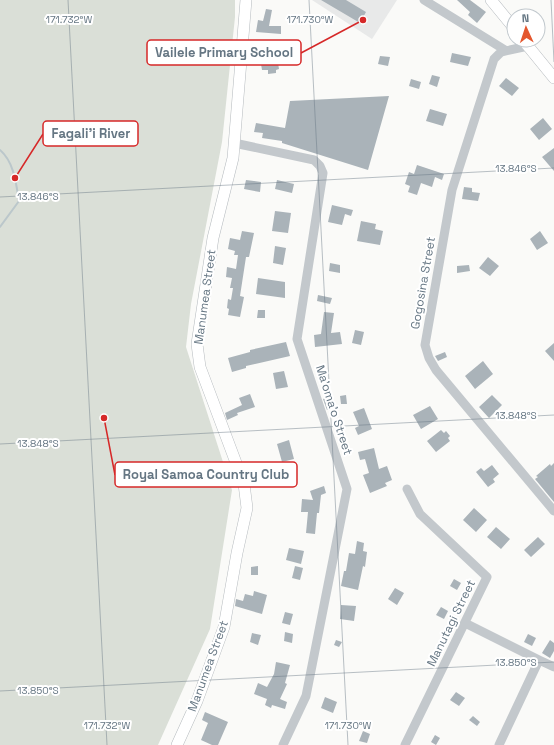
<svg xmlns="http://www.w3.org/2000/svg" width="554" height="745" font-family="'Space Grotesk',sans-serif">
<rect width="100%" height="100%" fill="#fafaf8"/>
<path fill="#e8e9e9" d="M 312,0 L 397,0 L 372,39 Z"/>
<path fill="#dadfd7" d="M 0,0 L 235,0 L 235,17 L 222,142 L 191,304 L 186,347 L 232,490 L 210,629 L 158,745 L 0,745 Z"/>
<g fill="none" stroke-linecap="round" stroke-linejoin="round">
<path stroke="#bbc7cb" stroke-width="2" d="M 0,150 C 14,162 16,183 19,201 L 0,227"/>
</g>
<path fill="#aab3b9" d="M 321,0 L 346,0 L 366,12 L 360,23 Z
M 457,0 L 470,0 L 486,12 L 477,23 L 468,15 L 470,12 Z
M 266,9 L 272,10 L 269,26 L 281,26 L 281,34 L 256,32 L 258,20 L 263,21 Z
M 249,53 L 257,53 L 257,54 L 274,53 L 274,57 L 277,57 L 279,69 L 276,70 L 276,73 L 268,74 L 268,70 L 262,70 L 261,64 L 248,64 Z
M 452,53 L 471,57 L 468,66 L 450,62 Z
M 380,56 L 390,57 L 388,66 L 378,64 Z
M 432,75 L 440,77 L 437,87 L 429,84 Z
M 506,78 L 519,88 L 512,96 L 499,86 Z
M 411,79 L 421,82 L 419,89 L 409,86 Z
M 389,96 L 368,170 L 282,143 L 282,141 L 262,138 L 263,133 L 254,132 L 256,123 L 285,128 L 290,101 Z
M 430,109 L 447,114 L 443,126 L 426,121 Z
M 543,118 L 552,129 L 539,140 L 530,129 Z
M 554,148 L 554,171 L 542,157 Z
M 417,165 L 444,174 L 442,180 L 435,177 L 432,187 L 421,183 L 417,195 L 408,192 L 410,186 L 405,184 L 409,172 L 414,174 Z
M 246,180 L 261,182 L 260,192 L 244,189 Z
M 277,180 L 294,184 L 292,193 L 275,189 Z
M 464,187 L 472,188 L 472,192 L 480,193 L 478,201 L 462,199 Z
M 332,205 L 353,210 L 351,216 L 345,214 L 342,225 L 328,222 Z
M 275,211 L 291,213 L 288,233 L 272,231 Z
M 361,221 L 376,224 L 375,229 L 383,231 L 380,245 L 357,241 Z
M 242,231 L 254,233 L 249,257 L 246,257 L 240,296 L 244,297 L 240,317 L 228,315 L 229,309 L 227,308 L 228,299 L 231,300 L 233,288 L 230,288 L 232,278 L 226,277 L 227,267 L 236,269 L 238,255 L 234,255 L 235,251 L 228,249 L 230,238 L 240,240 Z
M 540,231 L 548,243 L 537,250 L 530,239 Z
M 275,246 L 286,248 L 283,265 L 273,263 Z
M 488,257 L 499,266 L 490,276 L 479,268 Z
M 330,263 L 340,265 L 340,273 L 329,271 Z
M 469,265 L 470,271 L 457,273 L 457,266 Z
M 258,278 L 285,282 L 285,298 L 256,294 Z
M 318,295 L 332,298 L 330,304 L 317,301 Z
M 258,310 L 265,310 L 265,318 L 257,318 Z
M 324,312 L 334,313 L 331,333 L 340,332 L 342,344 L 315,347 L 314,335 L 321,334 Z
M 355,330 L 364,332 L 361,345 L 352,343 Z
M 286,342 L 290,356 L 246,366 L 246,368 L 232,372 L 228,358 L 250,352 L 250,350 Z
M 554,343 L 554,361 L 545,351 Z
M 445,352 L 447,357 L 438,361 L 435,356 Z
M 483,361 L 493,374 L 475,389 L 465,376 Z
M 284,371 L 288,387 L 276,389 L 273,373 Z
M 250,394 L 255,407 L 237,413 L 238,415 L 227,420 L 225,413 L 242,405 L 239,398 Z
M 346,395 L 347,404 L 341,404 L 340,396 Z
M 492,395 L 502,405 L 489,418 L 479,407 Z
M 330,396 L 335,406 L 327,410 L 323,399 Z
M 430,406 L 438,419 L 421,429 L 413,415 Z
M 364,408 L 372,429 L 358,435 L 355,428 L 359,426 L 353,412 Z
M 441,430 L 444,433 L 446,431 L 450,436 L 448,438 L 450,441 L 436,452 L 427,441 Z
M 289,440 L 294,459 L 282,462 L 277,444 Z
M 374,448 L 379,469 L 387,466 L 392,480 L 385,483 L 387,486 L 370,493 L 363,475 L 369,473 L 365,459 L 360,460 L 358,452 Z
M 554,463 L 554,502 L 535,479 L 538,477 L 536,476 L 550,464 L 551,466 Z
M 492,465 L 499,474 L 493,479 L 495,482 L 488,487 L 476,472 L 481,468 L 484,471 Z
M 324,486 L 326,493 L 321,495 L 319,513 L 317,513 L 315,534 L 306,533 L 308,512 L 301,512 L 302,499 L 313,500 L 310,491 Z
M 474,508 L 487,520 L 476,532 L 463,520 Z
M 496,527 L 510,539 L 501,549 L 487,537 Z
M 538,537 L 545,544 L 531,557 L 524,550 Z
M 357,541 L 364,543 L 363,551 L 367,552 L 365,567 L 363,566 L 358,590 L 341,586 L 344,571 L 346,571 L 349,553 L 355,554 Z
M 289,548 L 304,551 L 301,564 L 286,560 Z
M 258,566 L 258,575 L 251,575 L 251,567 Z
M 295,566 L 303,568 L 300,580 L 292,578 Z
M 454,579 L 461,583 L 457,590 L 450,586 Z
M 395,588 L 404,593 L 397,605 L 388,599 Z
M 254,591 L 267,595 L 262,614 L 235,606 L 236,599 L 243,601 L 245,594 L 253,596 Z
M 341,605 L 356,606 L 354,621 L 340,619 Z
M 441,607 L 448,611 L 444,619 L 436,615 Z
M 285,612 L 293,614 L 290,625 L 282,623 Z
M 285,632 L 293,634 L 292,643 L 284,641 Z
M 252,633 L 261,635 L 258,645 L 250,642 Z
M 528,634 L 536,638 L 532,646 L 524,642 Z
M 336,640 L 342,642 L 339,647 L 334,645 Z
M 550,640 L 554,643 L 554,651 L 550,658 L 542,653 Z
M 276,662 L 290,665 L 285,683 L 287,684 L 280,699 L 287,702 L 285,709 L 272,705 L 271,708 L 265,705 L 267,699 L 254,694 L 258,683 L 267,687 L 274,674 Z
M 456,692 L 465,698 L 459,706 L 450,700 Z
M 325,697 L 337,702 L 333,713 L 321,708 Z
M 205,712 L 228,722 L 218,745 L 212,745 L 201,740 L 208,723 L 202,720 Z
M 473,716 L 480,722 L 477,726 L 469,720 Z
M 363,731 L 370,734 L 367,743 L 359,741 Z
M 435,735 L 440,738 L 436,745 L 431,742 Z"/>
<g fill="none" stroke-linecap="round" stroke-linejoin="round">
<g stroke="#b5babe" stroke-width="12">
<path id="major" d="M 491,0 L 514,28
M 523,40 L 554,78
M 177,745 L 197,701 L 224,627 L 237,553 L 247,508 L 244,484 L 200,367 L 197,344 L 213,238 L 233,158 L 246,0"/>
</g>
<path stroke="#c3c8cc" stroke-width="9" d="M 424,0 L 505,50
M 528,46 L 501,52 L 494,59 L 452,190 L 425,345 L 429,358 L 436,370 L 554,511
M 234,143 L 314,160 L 320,166 L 323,173 L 297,339 L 347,489 L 306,696 L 283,745
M 465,623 L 539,660
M 405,745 L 487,577 L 420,514 L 407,489
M 499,745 L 539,660 L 554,667"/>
<use href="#major" stroke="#fff" stroke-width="11"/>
</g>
<path fill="none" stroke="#657683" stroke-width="1" stroke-opacity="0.45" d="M 68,0 L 107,745M 309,0 L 348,745M 551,0 L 554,62M 0,197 L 554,168M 0,444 L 554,415M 0,691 L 554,662"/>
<g text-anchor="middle" stroke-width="4" stroke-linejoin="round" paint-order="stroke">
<g font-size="12" fill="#657683" stroke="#fff">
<text transform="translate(423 283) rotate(-80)" y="4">Gogosina Street</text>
<text transform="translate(205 297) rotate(-82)" y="4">Manumea Street</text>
<text transform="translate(334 410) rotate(72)" y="4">Ma'oma'o Street</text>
<text transform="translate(451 623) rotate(-64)" y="4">Manutagi Street</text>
<text transform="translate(208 666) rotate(-70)" y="4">Manumea Street</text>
</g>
</g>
<g font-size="10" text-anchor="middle" fill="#657683" stroke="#fff" stroke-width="4" stroke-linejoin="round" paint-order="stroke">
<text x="69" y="23">171.732°W</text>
<text x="310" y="23">171.730°W</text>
<text x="516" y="172">13.846°S</text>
<text x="38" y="200">13.846°S</text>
<text x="516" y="419">13.848°S</text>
<text x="38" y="447">13.848°S</text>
<text x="516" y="666">13.850°S</text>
<text x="38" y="694">13.850°S</text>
<text x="107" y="729">171.732°W</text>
<text x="348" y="729">171.730°W</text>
</g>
<path fill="none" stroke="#d62828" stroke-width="1.5" d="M363 20L301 53M15 178L43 134M104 418L115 475"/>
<g fill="#d62828" stroke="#fff" stroke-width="1.5">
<circle cx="363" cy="20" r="4"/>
<circle cx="15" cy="178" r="4"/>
<circle cx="104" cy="418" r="4"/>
</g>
<g fill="#fff" stroke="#d62828" stroke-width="1.5">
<rect x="147" y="40" width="154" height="25" rx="4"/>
<rect x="43" y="121" width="95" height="25" rx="4"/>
<rect x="115" y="462" width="182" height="25" rx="4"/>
</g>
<g font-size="13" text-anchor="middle" font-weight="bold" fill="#657683">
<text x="224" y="57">Vailele Primary School</text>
<text x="91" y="138">Fagali'i River</text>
<text x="206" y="479">Royal Samoa Country Club</text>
</g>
<g transform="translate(526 28) rotate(357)"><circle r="19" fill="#ffffff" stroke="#c1c8cd"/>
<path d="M0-3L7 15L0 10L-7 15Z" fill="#e4572e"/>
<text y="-6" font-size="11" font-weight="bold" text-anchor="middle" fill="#657683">N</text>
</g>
</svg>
